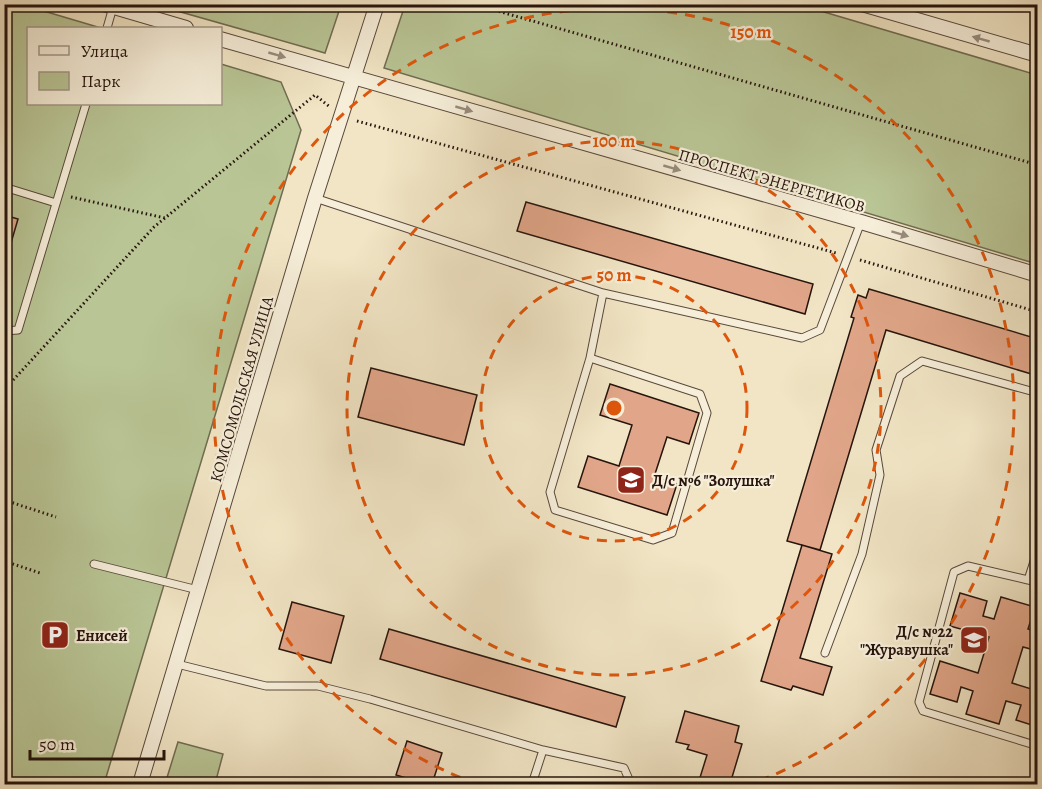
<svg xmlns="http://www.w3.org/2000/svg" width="1042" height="789" font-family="Alegreya,serif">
<rect width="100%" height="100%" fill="#f1e5c5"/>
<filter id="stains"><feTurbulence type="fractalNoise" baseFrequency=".00333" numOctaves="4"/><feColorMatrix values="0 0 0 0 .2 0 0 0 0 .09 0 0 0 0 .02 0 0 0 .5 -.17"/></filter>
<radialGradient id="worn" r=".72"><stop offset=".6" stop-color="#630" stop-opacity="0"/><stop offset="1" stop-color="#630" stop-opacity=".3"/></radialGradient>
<path fill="#b9c595" stroke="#706c51" stroke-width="1.5" d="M 20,4 L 101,28 L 28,28 L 28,104 L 220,104 L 221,64 L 281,82 L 301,130 L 104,784 L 5,784 L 4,5 Z
M 797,4 L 1037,75 L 1037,264 L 384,68 L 405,5 Z
M 156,5 L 341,5 L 325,53 Z
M 178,742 L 223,754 L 215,784 L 165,784 Z"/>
<path fill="#e1a689" stroke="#26140d" stroke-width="1.5" d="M 526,202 L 813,284 L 805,314 L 517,231 Z
M 4,215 L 18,219 L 4,267 Z
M 869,289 L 1038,339 L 1038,376 L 886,330 L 820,550 L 787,541 L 854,318 L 851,317 L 858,295 L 866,298 Z
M 371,368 L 477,395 L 464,445 L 358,417 Z
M 610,384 L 699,413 L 689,444 L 667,437 L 654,477 L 677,484 L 667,515 L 578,487 L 588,456 L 619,466 L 632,425 L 600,415 Z
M 802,545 L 832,554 L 800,658 L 832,667 L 823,695 L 793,686 L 791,690 L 761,681 Z
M 960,593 L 987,601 L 983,616 L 994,619 L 1001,597 L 1035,607 L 1028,629 L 1038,632 L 1038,651 L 1023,647 L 1012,683 L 1038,691 L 1038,727 L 1016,720 L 1021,705 L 1006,701 L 999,724 L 966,714 L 973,691 L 961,687 L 957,702 L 930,694 L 940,661 L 978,673 L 989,637 L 950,626 Z
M 292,602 L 344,616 L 331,663 L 279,649 Z
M 389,629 L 625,697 L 616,727 L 380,659 Z
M 685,711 L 739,726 L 735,742 L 742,744 L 730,784 L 698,784 L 707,755 L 687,749 L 689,745 L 676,742 Z
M 407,741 L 442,753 L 432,784 L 426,784 L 396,775 Z"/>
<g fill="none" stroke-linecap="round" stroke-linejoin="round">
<g stroke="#59483b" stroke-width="9">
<path id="lane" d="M 107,28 L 113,7
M 4,187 L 56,203
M 315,198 L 603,293 L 802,338 L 820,330 L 861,222
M 4,331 L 18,330 L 86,104
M 590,358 L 550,492 L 555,510 L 653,540 L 672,533 L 707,413 L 700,394 L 590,358 L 603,293
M 94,564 L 198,590
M 1028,580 L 1038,549
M 1038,583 L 1028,580 L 968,566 L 954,572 L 919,702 L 923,711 L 1038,746
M 825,653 L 862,554 L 880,475 L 876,450 L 900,376 L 922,361 L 1038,393
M 177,664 L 266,686 L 318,686 L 370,699 L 543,750 L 624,768 L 631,784
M 532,784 L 543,750"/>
</g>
<g stroke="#59483b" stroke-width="16">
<path id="street" d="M 104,4 L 186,28
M 862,4 L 1038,55
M 220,39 L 861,222 L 1038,275
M 140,784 L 315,198 L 377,4"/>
</g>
<path stroke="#26140d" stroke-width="3" stroke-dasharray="1.5 3" stroke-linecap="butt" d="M 473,4 L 1038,165
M 4,19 L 9,16
M 357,121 L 836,253
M 71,197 L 165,218
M 860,260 L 1038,312
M 4,390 L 154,227 L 315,95 L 330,107
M 4,500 L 56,517
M 4,561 L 40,573"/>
<use href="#lane" stroke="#f6eed9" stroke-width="7"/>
<use href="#street" stroke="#f6eed9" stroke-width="14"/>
</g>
<defs><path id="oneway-solid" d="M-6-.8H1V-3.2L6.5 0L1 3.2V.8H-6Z" transform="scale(1.5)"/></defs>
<g fill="#988c7d">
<use href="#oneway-solid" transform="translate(981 39) rotate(-164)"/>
<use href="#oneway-solid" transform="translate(277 55) rotate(16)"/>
<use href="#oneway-solid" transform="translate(464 109) rotate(16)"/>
<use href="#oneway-solid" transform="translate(672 168) rotate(16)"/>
<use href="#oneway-solid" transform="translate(900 234) rotate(17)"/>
</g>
<g fill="none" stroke="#de560c" stroke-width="3" stroke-dasharray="10 8">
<circle cx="614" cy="408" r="133"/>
<circle cx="614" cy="408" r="267"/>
<path d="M477 784A400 400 0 1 1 751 784"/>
</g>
<defs>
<g id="school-square" transform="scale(1.5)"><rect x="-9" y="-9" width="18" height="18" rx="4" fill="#8f2418" stroke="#f6eed9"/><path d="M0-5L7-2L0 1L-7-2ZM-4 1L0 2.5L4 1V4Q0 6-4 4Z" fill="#fff"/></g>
<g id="parking-square" transform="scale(1.5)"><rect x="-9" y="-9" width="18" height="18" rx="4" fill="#8f2418" stroke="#f6eed9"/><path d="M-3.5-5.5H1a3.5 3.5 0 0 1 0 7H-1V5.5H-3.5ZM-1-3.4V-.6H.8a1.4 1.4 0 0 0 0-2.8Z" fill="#fff"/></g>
</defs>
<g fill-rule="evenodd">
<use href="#school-square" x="631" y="480"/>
<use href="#parking-square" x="55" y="635"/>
<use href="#school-square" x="974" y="640"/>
</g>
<g text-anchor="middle" stroke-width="4.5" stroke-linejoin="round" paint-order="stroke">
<g font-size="16" fill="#26140d" stroke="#f6eed9">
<text transform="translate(772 180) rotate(16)" y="6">ПРОСПЕКТ ЭНЕРГЕТИКОВ</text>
<text transform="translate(241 389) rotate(-74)" y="6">КОМСОМОЛЬСКАЯ УЛИЦА</text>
</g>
<g font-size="16" font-weight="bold" fill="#26140d" stroke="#f6eed9" text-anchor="start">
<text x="652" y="486">Д/с №6 "Золушка"</text>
<text x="953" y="637" text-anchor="end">Д/с №22<tspan x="953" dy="18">"Журавушка"</tspan></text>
<text x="76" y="641">Енисей</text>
</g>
</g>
<circle cx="614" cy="408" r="9" fill="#de560c" stroke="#f6eed9" stroke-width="3"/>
<g font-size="18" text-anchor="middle" font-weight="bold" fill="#de560c" stroke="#f6eed9" stroke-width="4.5" stroke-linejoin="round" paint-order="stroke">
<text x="751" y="38">150 m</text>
<text x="614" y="147">100 m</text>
<text x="614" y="281">50 m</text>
</g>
<rect width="1042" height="789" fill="none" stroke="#f1e5c5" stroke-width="24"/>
<rect x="6" y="6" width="1030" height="777" fill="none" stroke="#26140d" stroke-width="3"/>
<rect x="12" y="12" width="1018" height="765" fill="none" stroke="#26140d" stroke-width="1.5"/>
<rect x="27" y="27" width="195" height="78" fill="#f6eed9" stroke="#a39787" stroke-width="1.5"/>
<rect x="39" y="46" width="30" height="9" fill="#f6eed9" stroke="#a39787" stroke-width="1.5"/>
<text x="81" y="57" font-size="18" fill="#26140d">Улица</text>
<rect x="39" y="72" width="30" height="18" fill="#b9c595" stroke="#a39787" stroke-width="1.5"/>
<text x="81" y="87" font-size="18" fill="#26140d">Парк</text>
<path d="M30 750v9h134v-9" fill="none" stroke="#26140d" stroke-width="3"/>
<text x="39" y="750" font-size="18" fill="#26140d" stroke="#f6eed9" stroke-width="4.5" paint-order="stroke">50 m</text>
<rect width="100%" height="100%" filter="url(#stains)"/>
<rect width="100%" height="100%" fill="url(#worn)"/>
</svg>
